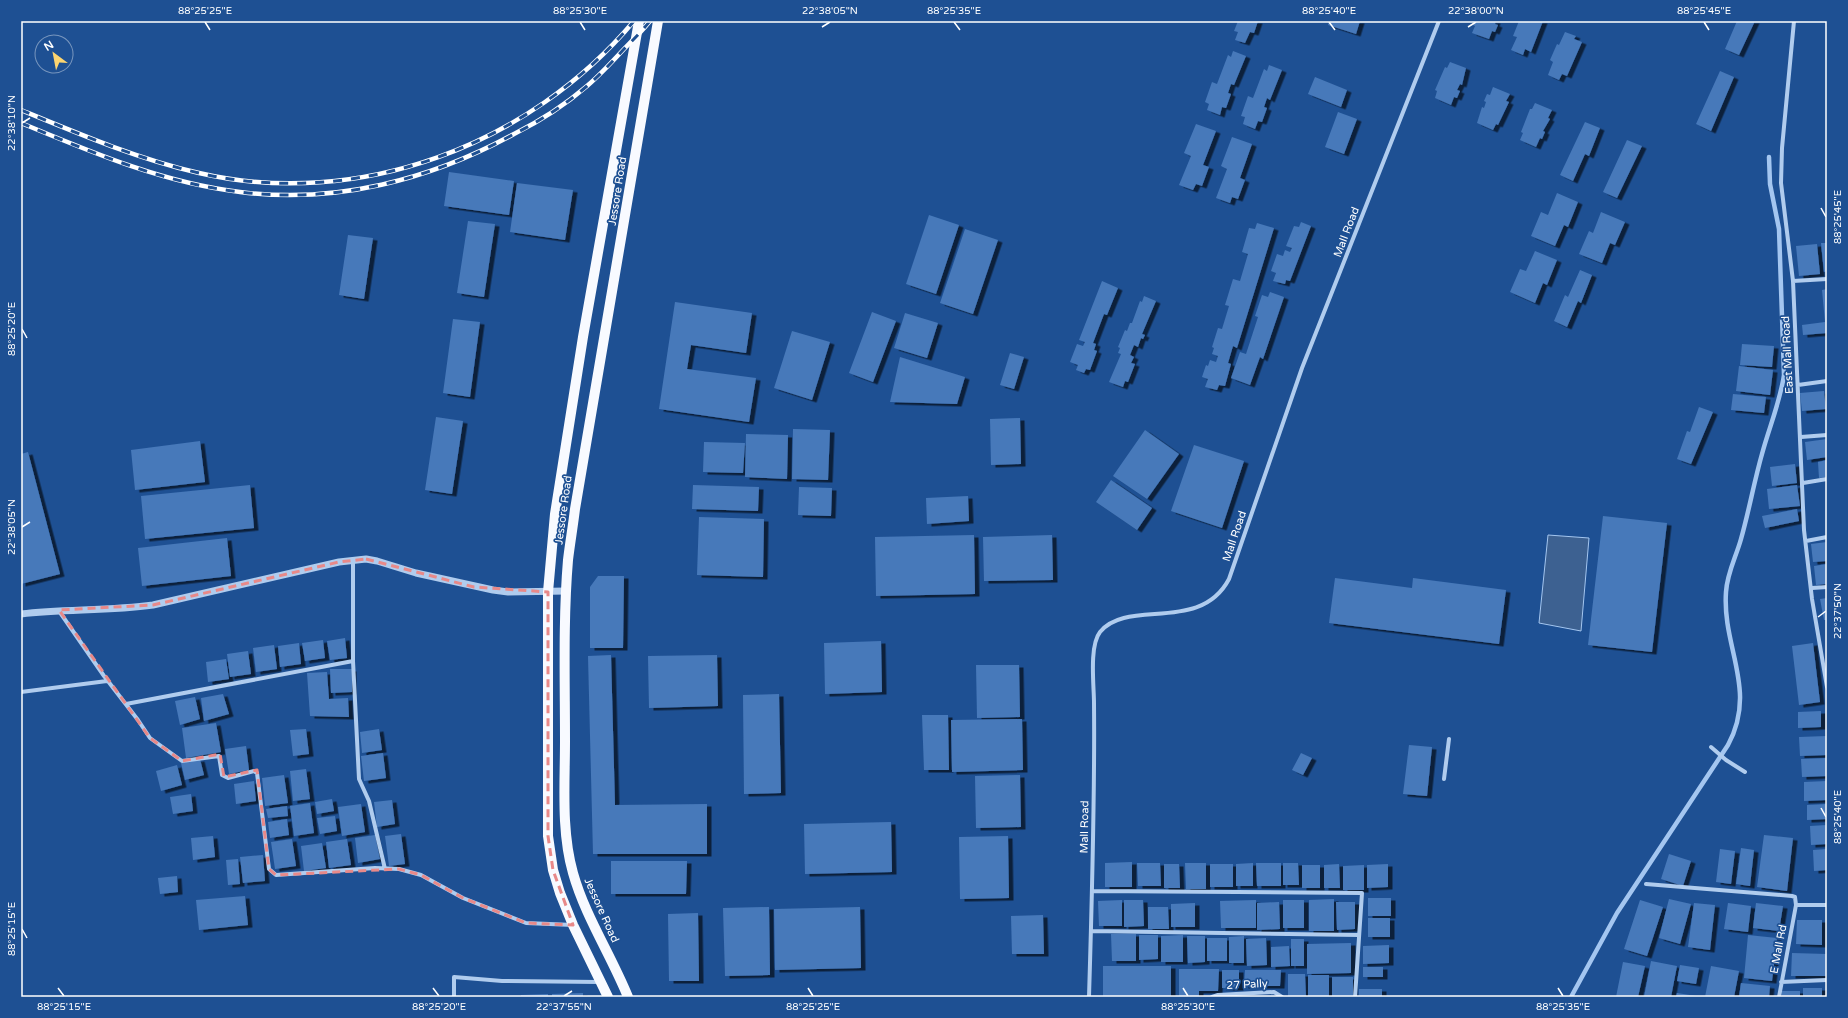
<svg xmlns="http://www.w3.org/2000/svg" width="1848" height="1018" font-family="'Varela Round',sans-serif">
<defs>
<filter id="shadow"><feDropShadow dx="4.5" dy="2.5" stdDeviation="0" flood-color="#0009"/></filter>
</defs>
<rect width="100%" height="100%" fill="#1e5093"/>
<path fill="#3d6191" stroke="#a4c6f0" d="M 1548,535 L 1589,538 L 1581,631 L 1539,623 Z"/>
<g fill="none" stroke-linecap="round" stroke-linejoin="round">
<path stroke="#a4c6f0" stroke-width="4.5" d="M 1571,997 L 1617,913 L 1728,745 C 1758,689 1722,648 1726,592 C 1727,573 1736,557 1741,539 C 1749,511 1754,482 1762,454 C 1769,428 1780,402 1784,375 L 1779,229 L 1770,184 L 1769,157"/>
</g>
<path fill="#4779ba" filter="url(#shadow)" d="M 1238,21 L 1258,21 L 1254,33 L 1250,32 L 1245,43 L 1235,40 L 1238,32 L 1234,31 Z
M 1329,21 L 1360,21 L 1356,34 L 1328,25 Z
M 1474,21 L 1496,21 L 1495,24 L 1498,25 L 1495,32 L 1492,31 L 1489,39 L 1472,33 L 1475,26 L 1473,25 Z
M 1519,21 L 1543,21 L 1531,52 L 1525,49 L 1523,55 L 1511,50 L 1517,37 L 1513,36 Z
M 1737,21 L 1755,21 L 1739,55 L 1725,49 Z
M 1565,32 L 1576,36 L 1574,39 L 1582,42 L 1567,76 L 1562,74 L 1559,80 L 1548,75 L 1553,62 L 1550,60 L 1557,44 L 1559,45 Z
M 1233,51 L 1246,56 L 1234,85 L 1231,84 L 1228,93 L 1231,94 L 1226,108 L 1222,107 L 1220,115 L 1207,110 L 1209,104 L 1205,102 L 1212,82 L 1217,84 L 1228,55 L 1231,57 Z
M 1450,62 L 1466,68 L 1462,85 L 1460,84 L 1457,90 L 1460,91 L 1457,98 L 1454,97 L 1451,105 L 1435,98 L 1437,91 L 1435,90 L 1445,67 L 1447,68 Z
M 1269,65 L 1282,70 L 1270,100 L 1267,98 L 1264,107 L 1267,108 L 1262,122 L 1258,121 L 1255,129 L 1243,124 L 1245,117 L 1241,116 L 1248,96 L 1253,98 L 1264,69 L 1267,71 Z
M 1720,71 L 1734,77 L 1711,131 L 1696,124 Z
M 1315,77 L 1347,90 L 1341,107 L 1308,94 Z
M 1493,87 L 1510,94 L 1506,101 L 1509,102 L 1498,125 L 1496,124 L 1493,130 L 1477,123 L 1482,107 L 1484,108 L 1486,102 L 1484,101 L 1487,94 L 1490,95 Z
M 1535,103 L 1552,110 L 1548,118 L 1550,119 L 1543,131 L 1545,132 L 1542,139 L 1540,138 L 1536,147 L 1520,140 L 1523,133 L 1521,132 L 1530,109 L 1532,109 Z
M 1338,112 L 1357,119 L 1344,154 L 1325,147 Z
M 1585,122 L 1600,128 L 1589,156 L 1585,154 L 1573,181 L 1560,175 Z
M 1196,124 L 1216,131 L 1203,165 L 1209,167 L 1202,186 L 1196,184 L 1193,190 L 1179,185 L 1191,156 L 1184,153 Z
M 1232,137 L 1252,144 L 1240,178 L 1245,180 L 1238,199 L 1232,197 L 1230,203 L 1216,198 L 1227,169 L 1221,166 Z
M 1627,140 L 1642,146 L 1617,198 L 1603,192 Z
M 449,172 L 514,181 L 509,215 L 444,206 Z
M 517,183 L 573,190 L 565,240 L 510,232 Z
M 1557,193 L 1578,202 L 1568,227 L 1564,225 L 1555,246 L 1531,236 L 1541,212 L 1548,215 Z
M 1601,212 L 1625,222 L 1615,245 L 1610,243 L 1602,263 L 1579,254 L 1589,231 L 1593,233 Z
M 929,215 L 959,225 L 936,294 L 906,284 Z
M 468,221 L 495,224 L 484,297 L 457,293 Z
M 1301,222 L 1311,226 L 1290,281 L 1286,280 L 1285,284 L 1273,281 L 1276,273 L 1271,271 L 1277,254 L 1283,256 L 1285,250 L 1290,252 L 1292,248 L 1286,246 L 1294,226 L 1299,227 Z
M 1257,223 L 1274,228 L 1237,348 L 1233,346 L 1228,363 L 1231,364 L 1225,386 L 1219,385 L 1217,390 L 1205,387 L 1208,379 L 1202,377 L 1206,365 L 1208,366 L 1210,360 L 1216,362 L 1218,356 L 1212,354 L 1214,348 L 1212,347 L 1218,328 L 1222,329 L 1229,306 L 1225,305 L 1233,279 L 1240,281 L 1248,254 L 1242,252 L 1249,228 L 1255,229 Z
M 965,229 L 998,240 L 973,314 L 940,303 Z
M 348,235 L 373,238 L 364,299 L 339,295 Z
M 1821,243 L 1827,243 L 1827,271 L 1824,272 Z
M 1817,244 L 1820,274 L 1799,276 L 1796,246 Z
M 1535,251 L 1557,260 L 1547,285 L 1543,283 L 1535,303 L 1510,292 L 1520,269 L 1526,271 Z
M 1580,270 L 1592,275 L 1581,303 L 1578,301 L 1567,327 L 1554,321 L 1565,295 L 1568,297 Z
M 1102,281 L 1118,288 L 1107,315 L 1104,314 L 1093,343 L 1096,344 L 1094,350 L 1097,351 L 1090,370 L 1086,369 L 1084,373 L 1076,370 L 1078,365 L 1070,362 L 1077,344 L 1083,346 L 1085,342 L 1079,340 Z
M 1827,289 L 1827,333 L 1803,335 L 1802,325 L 1825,322 L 1822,290 Z
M 1270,292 L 1284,297 L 1263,359 L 1260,357 L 1250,385 L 1231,378 L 1240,352 L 1246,354 L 1258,317 L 1255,316 L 1262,295 L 1268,297 Z
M 1144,296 L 1156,301 L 1142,334 L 1145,335 L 1143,339 L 1141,338 L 1138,347 L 1134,345 L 1130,355 L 1134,357 L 1131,363 L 1135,364 L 1128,382 L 1125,381 L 1123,387 L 1109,382 L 1121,354 L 1118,353 L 1120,348 L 1118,347 L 1125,330 L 1127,331 L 1130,323 L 1132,323 L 1140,301 L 1142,302 Z
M 675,302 L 752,313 L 746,353 L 691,345 L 687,369 L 756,378 L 749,422 L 659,409 Z
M 872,312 L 896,321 L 873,382 L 849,373 Z
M 905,313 L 938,323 L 927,358 L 894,348 Z
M 453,319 L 480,322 L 470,397 L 443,393 Z
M 792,331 L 830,342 L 812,400 L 774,388 Z
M 1742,344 L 1774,346 L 1772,367 L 1740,365 Z
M 1010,353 L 1024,357 L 1014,389 L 1000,385 Z
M 900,357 L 965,377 L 957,404 L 890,402 Z
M 1739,366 L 1773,370 L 1770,395 L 1736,391 Z
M 1824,391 L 1826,409 L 1802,411 L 1800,393 Z
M 1733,394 L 1766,397 L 1764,413 L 1731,410 Z
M 1699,407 L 1713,412 L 1691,464 L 1677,459 L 1687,431 L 1690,432 Z
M 436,417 L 463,421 L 452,494 L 425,490 Z
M 1020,418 L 1021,464 L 991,465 L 990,419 Z
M 793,429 L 830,430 L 828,480 L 792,479 Z
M 1145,430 L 1179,454 L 1147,499 L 1113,476 Z
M 746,434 L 788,435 L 787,479 L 745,477 Z
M 1827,439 L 1827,457 L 1807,460 L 1805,442 Z
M 200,441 L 205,482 L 135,490 L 131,450 Z
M 704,442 L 745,443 L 743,473 L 703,472 Z
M 1194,445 L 1244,461 L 1222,528 L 1171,511 Z
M 28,452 L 60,574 L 21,584 L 21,454 Z
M 1827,460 L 1827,477 L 1819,478 L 1818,462 Z
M 1795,464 L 1797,483 L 1772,486 L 1770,467 Z
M 1111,480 L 1152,508 L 1137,530 L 1096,502 Z
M 250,485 L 254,528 L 145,539 L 141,496 Z
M 693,485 L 759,487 L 758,511 L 692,509 Z
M 1797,485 L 1800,506 L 1769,509 L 1767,489 Z
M 799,487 L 832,488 L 831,516 L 798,515 Z
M 968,496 L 969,521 L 927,524 L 926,498 Z
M 1797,509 L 1799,521 L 1765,528 L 1762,516 Z
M 1603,516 L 1667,523 L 1652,652 L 1588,645 Z
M 699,517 L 764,519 L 763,577 L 697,575 Z
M 974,535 L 975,594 L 876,596 L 875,537 Z
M 1052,535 L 1053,580 L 984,581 L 983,537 Z
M 227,538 L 231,576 L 142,586 L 138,548 Z
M 1827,542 L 1827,561 L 1813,562 L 1811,544 Z
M 1827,564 L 1827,584 L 1816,585 L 1814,566 Z
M 598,576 L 624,576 L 623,648 L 590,648 L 590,587 Z
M 1335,578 L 1412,588 L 1413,578 L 1506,590 L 1499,644 L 1329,623 Z
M 1827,598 L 1827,620 L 1824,620 L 1820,599 Z
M 345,638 L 347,658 L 330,660 L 327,641 Z
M 323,640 L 325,658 L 305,661 L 302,643 Z
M 881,641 L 882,692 L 825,694 L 824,643 Z
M 299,643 L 301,664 L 280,667 L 278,646 Z
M 1813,643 L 1820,702 L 1799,705 L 1792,646 Z
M 274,645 L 277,669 L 256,672 L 253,648 Z
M 248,651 L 251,674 L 230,677 L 227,654 Z
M 611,655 L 615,805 L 707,804 L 707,854 L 593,854 L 588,656 Z
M 717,655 L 718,706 L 649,708 L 648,656 Z
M 226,659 L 229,679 L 208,682 L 206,662 Z
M 976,665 L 1019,665 L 1020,717 L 977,718 Z
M 330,669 L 352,669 L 352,692 L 331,693 Z
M 327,672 L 329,699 L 348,698 L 349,717 L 310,716 L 307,673 Z
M 223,694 L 229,714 L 204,721 L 201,698 Z
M 779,694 L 781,793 L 744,794 L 743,695 Z
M 195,697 L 200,719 L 180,725 L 175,701 Z
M 1821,711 L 1821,727 L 1798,728 L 1798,712 Z
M 922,715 L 948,715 L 949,770 L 924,770 Z
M 1022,719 L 1023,770 L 952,772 L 951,720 Z
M 216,723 L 221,752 L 186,758 L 182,728 Z
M 306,729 L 309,754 L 293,756 L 290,730 Z
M 379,729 L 382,750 L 362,753 L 360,732 Z
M 1827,736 L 1827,755 L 1800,756 L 1799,737 Z
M 1409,745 L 1432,747 L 1427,796 L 1403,794 Z
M 246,746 L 249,770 L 229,774 L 225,749 Z
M 383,753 L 386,778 L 364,781 L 361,756 Z
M 1301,753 L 1312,758 L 1303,775 L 1292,770 Z
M 1827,758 L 1827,776 L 1802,777 L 1801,759 Z
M 200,759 L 204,775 L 185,780 L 181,763 Z
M 177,765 L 182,785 L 161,791 L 156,771 Z
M 306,769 L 310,799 L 293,801 L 290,771 Z
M 284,775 L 288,803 L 265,806 L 262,778 Z
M 1020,775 L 1021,827 L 976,828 L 975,776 Z
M 254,781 L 256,801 L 236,804 L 234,784 Z
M 1827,781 L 1827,800 L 1804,801 L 1804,782 Z
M 191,794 L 193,811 L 173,814 L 170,797 Z
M 332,799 L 334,811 L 317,814 L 315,802 Z
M 392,800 L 395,824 L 377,827 L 374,802 Z
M 310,803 L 314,833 L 294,836 L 290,806 Z
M 361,804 L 365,832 L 342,836 L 338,807 Z
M 1827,804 L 1827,819 L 1807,820 L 1807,805 Z
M 287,806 L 288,816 L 268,818 L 266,809 Z
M 335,816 L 337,831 L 320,834 L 317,818 Z
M 287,819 L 289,835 L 270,838 L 268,822 Z
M 891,822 L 892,872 L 805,874 L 804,824 Z
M 1827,825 L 1827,844 L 1811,845 L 1810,826 Z
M 401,834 L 405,864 L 389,866 L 385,836 Z
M 375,835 L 380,859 L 358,863 L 355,838 Z
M 1764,835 L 1793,838 L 1787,891 L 1757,887 Z
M 213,836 L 215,857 L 193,860 L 191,838 Z
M 1008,836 L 1009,898 L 960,899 L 959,837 Z
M 292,839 L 296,866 L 275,869 L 271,842 Z
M 347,839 L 351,865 L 329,868 L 326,842 Z
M 322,843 L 326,868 L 304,871 L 301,846 Z
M 1741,848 L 1754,850 L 1750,886 L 1736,884 Z
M 1720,849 L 1735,851 L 1731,884 L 1716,882 Z
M 1827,849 L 1827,870 L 1814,871 L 1813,850 Z
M 1669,854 L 1691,861 L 1683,886 L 1661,879 Z
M 263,855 L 265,881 L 243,883 L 240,857 Z
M 238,859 L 240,884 L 228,885 L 226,860 Z
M 611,861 L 687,861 L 686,894 L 611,894 Z
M 1132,862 L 1132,887 L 1105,887 L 1105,863 Z
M 1137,863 L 1160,863 L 1161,886 L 1138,886 Z
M 1185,863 L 1206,863 L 1206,889 L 1186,889 Z
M 1253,863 L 1253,886 L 1236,886 L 1236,864 Z
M 1256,863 L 1281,863 L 1281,886 L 1257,886 Z
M 1283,863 L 1298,863 L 1299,885 L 1283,885 Z
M 1164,864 L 1179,864 L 1180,888 L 1164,888 Z
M 1210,864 L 1233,864 L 1233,887 L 1210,887 Z
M 1339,864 L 1340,888 L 1324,888 L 1324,865 Z
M 1388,864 L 1388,887 L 1367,888 L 1367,865 Z
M 1302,865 L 1320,865 L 1320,888 L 1302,888 Z
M 1364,865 L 1364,890 L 1343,890 L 1343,866 Z
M 177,876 L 178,892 L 160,894 L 158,878 Z
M 245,896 L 248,925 L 199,930 L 196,900 Z
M 1368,898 L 1391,898 L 1391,916 L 1368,916 Z
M 1334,899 L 1334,931 L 1309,931 L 1309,900 Z
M 1669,899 L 1691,904 L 1680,944 L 1659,938 Z
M 1122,900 L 1122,926 L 1099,926 L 1098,901 Z
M 1124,900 L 1143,900 L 1144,926 L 1124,927 Z
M 1256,900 L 1256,928 L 1221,928 L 1220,901 Z
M 1283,900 L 1304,900 L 1304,928 L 1283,928 Z
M 1640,900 L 1663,907 L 1647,956 L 1624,949 Z
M 1279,902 L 1280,929 L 1257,930 L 1257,903 Z
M 1336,902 L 1355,902 L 1355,929 L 1337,930 Z
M 1195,903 L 1195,927 L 1171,927 L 1171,904 Z
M 1694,903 L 1715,905 L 1710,950 L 1688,947 Z
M 1728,903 L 1751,906 L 1748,932 L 1724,929 Z
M 1756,903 L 1783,906 L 1779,931 L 1753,928 Z
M 769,907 L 770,975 L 725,976 L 723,908 Z
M 860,907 L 861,968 L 775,970 L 774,909 Z
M 1148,907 L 1168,907 L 1169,929 L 1148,929 Z
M 698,913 L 699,981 L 669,981 L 668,914 Z
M 1043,915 L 1044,954 L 1012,954 L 1011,916 Z
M 1368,918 L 1390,918 L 1390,937 L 1368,937 Z
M 1797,920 L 1822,920 L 1822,945 L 1796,944 Z
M 1111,934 L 1136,934 L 1136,961 L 1112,961 Z
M 1139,935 L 1158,935 L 1158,959 L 1139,960 Z
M 1183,935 L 1183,962 L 1161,962 L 1161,936 Z
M 1748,935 L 1777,938 L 1772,981 L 1744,978 Z
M 1187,936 L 1205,936 L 1205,962 L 1188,963 Z
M 1244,936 L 1244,963 L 1229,963 L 1229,937 Z
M 1207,938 L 1227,938 L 1227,961 L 1207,961 Z
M 1266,938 L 1267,965 L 1247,966 L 1246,939 Z
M 1291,939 L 1304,939 L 1304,966 L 1291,966 Z
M 1351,943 L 1351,973 L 1307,974 L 1307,944 Z
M 1389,945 L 1389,963 L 1363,964 L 1363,946 Z
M 1289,946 L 1290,966 L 1271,967 L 1271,947 Z
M 1792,953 L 1827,954 L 1826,976 L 1791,976 Z
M 1651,961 L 1677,966 L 1671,997 L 1644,997 Z
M 1623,962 L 1645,966 L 1638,997 L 1616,997 Z
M 1680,965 L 1699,968 L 1696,984 L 1677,981 Z
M 1103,966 L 1171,966 L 1171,997 L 1103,997 Z
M 1711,966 L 1739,971 L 1734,997 L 1705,997 Z
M 1363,967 L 1383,967 L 1383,977 L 1363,977 Z
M 1179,969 L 1219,969 L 1218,991 L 1199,991 L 1199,997 L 1179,997 Z
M 1222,970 L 1239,970 L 1239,988 L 1222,988 Z
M 1245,970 L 1281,970 L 1280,986 L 1244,986 Z
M 1288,974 L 1305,974 L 1306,997 L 1288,997 Z
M 1308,975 L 1329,975 L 1329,997 L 1308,997 Z
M 1332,977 L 1353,977 L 1353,997 L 1332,997 Z
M 1741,983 L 1770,986 L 1769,997 L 1739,997 Z
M 1803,988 L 1822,988 L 1822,997 L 1803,997 Z
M 1359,989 L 1382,989 L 1382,997 L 1359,997 Z
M 1782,991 L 1800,991 L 1800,997 L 1782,997 Z
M 583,993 L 583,997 L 552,997 L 552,994 Z
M 1677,993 L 1696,996 L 1696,997 L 1676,997 Z
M 548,994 L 548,997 L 521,997 L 521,995 Z"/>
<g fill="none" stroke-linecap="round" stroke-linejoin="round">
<path stroke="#b0ccee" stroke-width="4" d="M 1794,21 L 1782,148 L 1781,183 L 1793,281 L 1804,530 L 1812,599 L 1827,687
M 1793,281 L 1827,279
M 1798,385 L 1827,381
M 1801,437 L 1827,435
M 1803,483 L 1827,479
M 1806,541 L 1827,537
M 353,560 L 353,661 L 359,779 L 369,801 L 385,869
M 1812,588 L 1827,587
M 59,611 L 104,676 L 138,720 L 150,738 L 182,761 L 219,756 L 222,775 L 228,778 L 254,771 L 257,773 L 269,869 L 276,875 L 375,868 L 399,869 L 421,875 L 463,898 L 526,923 L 573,925
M 21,692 L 107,681
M 126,704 L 353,661
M 1711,747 L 1726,760 L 1745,772
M 1444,779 L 1449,739
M 1646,884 L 1792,896 L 1795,897 L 1796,905 L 1779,997
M 1092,891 L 1362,893 L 1355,997
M 1796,905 L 1827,905
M 1091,931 L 1359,935
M 1781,982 L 1827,980
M 454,997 L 454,977 L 502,981 L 599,982
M 1089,997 C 1092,899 1095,801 1094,703 C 1094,686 1089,646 1100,632 C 1128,598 1200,634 1229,579 L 1302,368 L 1439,21
M 1212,997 L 1218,995 L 1274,992 L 1282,997"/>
<path stroke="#b0ccee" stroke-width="7" d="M 21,614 C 65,609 109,611 153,605 L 339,562 L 366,559 L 377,561 L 416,573 L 493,590 L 508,592 L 566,591"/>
<path stroke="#f8faff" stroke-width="10" d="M 608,997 L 573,925 L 560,893 L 553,870 L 548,836 L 548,592 L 555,514 L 583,337 L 639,21
M 628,997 C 611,955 585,916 573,873 C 561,831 565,784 565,741 C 565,681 563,620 568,560 C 570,543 573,526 575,509 L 658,21"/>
<g stroke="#fff" stroke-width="4.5">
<path id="rail" d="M 21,110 C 79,134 138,159 199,173 C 359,210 530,145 634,21
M 21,123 C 91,152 163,183 240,192 C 336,204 430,180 514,134 C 540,121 565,105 587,86 C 600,75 612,62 624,49 C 633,40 642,31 650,21"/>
</g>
<use href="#rail" stroke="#1e5093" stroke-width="3" stroke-dasharray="9" stroke-linecap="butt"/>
</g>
<path fill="none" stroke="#e88989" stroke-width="3" stroke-dasharray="8 5" stroke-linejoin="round" d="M 366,559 L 474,587 L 548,592 L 548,836 L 553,870 L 573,925 L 526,923 L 463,898 L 421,875 L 399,869 L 276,875 L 269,869 L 257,770 L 224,777 L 220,754 L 182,761 L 150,738 L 59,610 L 153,605 L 339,562 Z"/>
<path fill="none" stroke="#fff" stroke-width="1.5" d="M 205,22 L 210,30M 580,22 L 585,30M 954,22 L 960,30M 1329,22 L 1335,30M 1704,22 L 1709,30M 822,27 L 830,22M 1468,27 L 1476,22M 22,123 L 30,118M 1821,208 L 1826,217M 22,329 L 27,338M 22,527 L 30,522M 1818,617 L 1826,611M 1821,808 L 1826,817M 22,929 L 27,938M 58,988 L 64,996M 433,988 L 439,996M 808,988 L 813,996M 1183,988 L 1188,996M 1558,988 L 1563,996M 564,996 L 572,991"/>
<g text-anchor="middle" stroke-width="3.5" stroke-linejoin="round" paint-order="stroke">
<g font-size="11" fill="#fff" stroke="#1e5093">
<text transform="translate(617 191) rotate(-81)" y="4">Jessore Road</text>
<text transform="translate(1346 232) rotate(-69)" y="4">Mall Road</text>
<text transform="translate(1787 355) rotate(-93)" y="4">East Mall Road</text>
<text transform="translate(563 510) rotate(-82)" y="4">Jessore Road</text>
<text transform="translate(1234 536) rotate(-71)" y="4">Mall Road</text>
<text transform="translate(1084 827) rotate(-89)" y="4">Mall Road</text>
<text transform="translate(602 910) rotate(66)" y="4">Jessore Road</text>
<text transform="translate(1778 949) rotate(-79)" y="4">E Mall Rd</text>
<text transform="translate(1247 984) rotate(-3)" y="4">27 Pally</text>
</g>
</g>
<rect width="1848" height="1018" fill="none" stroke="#1e5093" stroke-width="44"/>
<g transform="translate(54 54) rotate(328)"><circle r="19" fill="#1e5093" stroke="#7896be"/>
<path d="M0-3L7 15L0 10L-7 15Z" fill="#fcd570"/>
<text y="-6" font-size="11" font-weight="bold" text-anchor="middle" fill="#ffffff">N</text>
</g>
<rect x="22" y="22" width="1804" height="974" fill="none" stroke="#fff" stroke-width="1.5"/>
<g font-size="10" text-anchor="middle" fill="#fff">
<text x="205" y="14">88°25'25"E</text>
<text x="580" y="14">88°25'30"E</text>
<text x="830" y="14">22°38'05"N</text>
<text x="954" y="14">88°25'35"E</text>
<text x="1329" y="14">88°25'40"E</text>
<text x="1476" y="14">22°38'00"N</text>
<text x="1704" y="14">88°25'45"E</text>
<text transform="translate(11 123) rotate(-90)" y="4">22°38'10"N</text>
<text transform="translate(1837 217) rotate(-90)" y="4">88°25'45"E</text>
<text transform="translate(11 329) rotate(-90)" y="4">88°25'20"E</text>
<text transform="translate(11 527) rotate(-90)" y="4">22°38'05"N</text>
<text transform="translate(1837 611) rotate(-90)" y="4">22°37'50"N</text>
<text transform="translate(1837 817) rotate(-90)" y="4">88°25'40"E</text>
<text transform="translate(11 929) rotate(-90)" y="4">88°25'15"E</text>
<text x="64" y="1010">88°25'15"E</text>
<text x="439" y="1010">88°25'20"E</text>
<text x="564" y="1010">22°37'55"N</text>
<text x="813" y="1010">88°25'25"E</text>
<text x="1188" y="1010">88°25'30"E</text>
<text x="1563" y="1010">88°25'35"E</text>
</g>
</svg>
